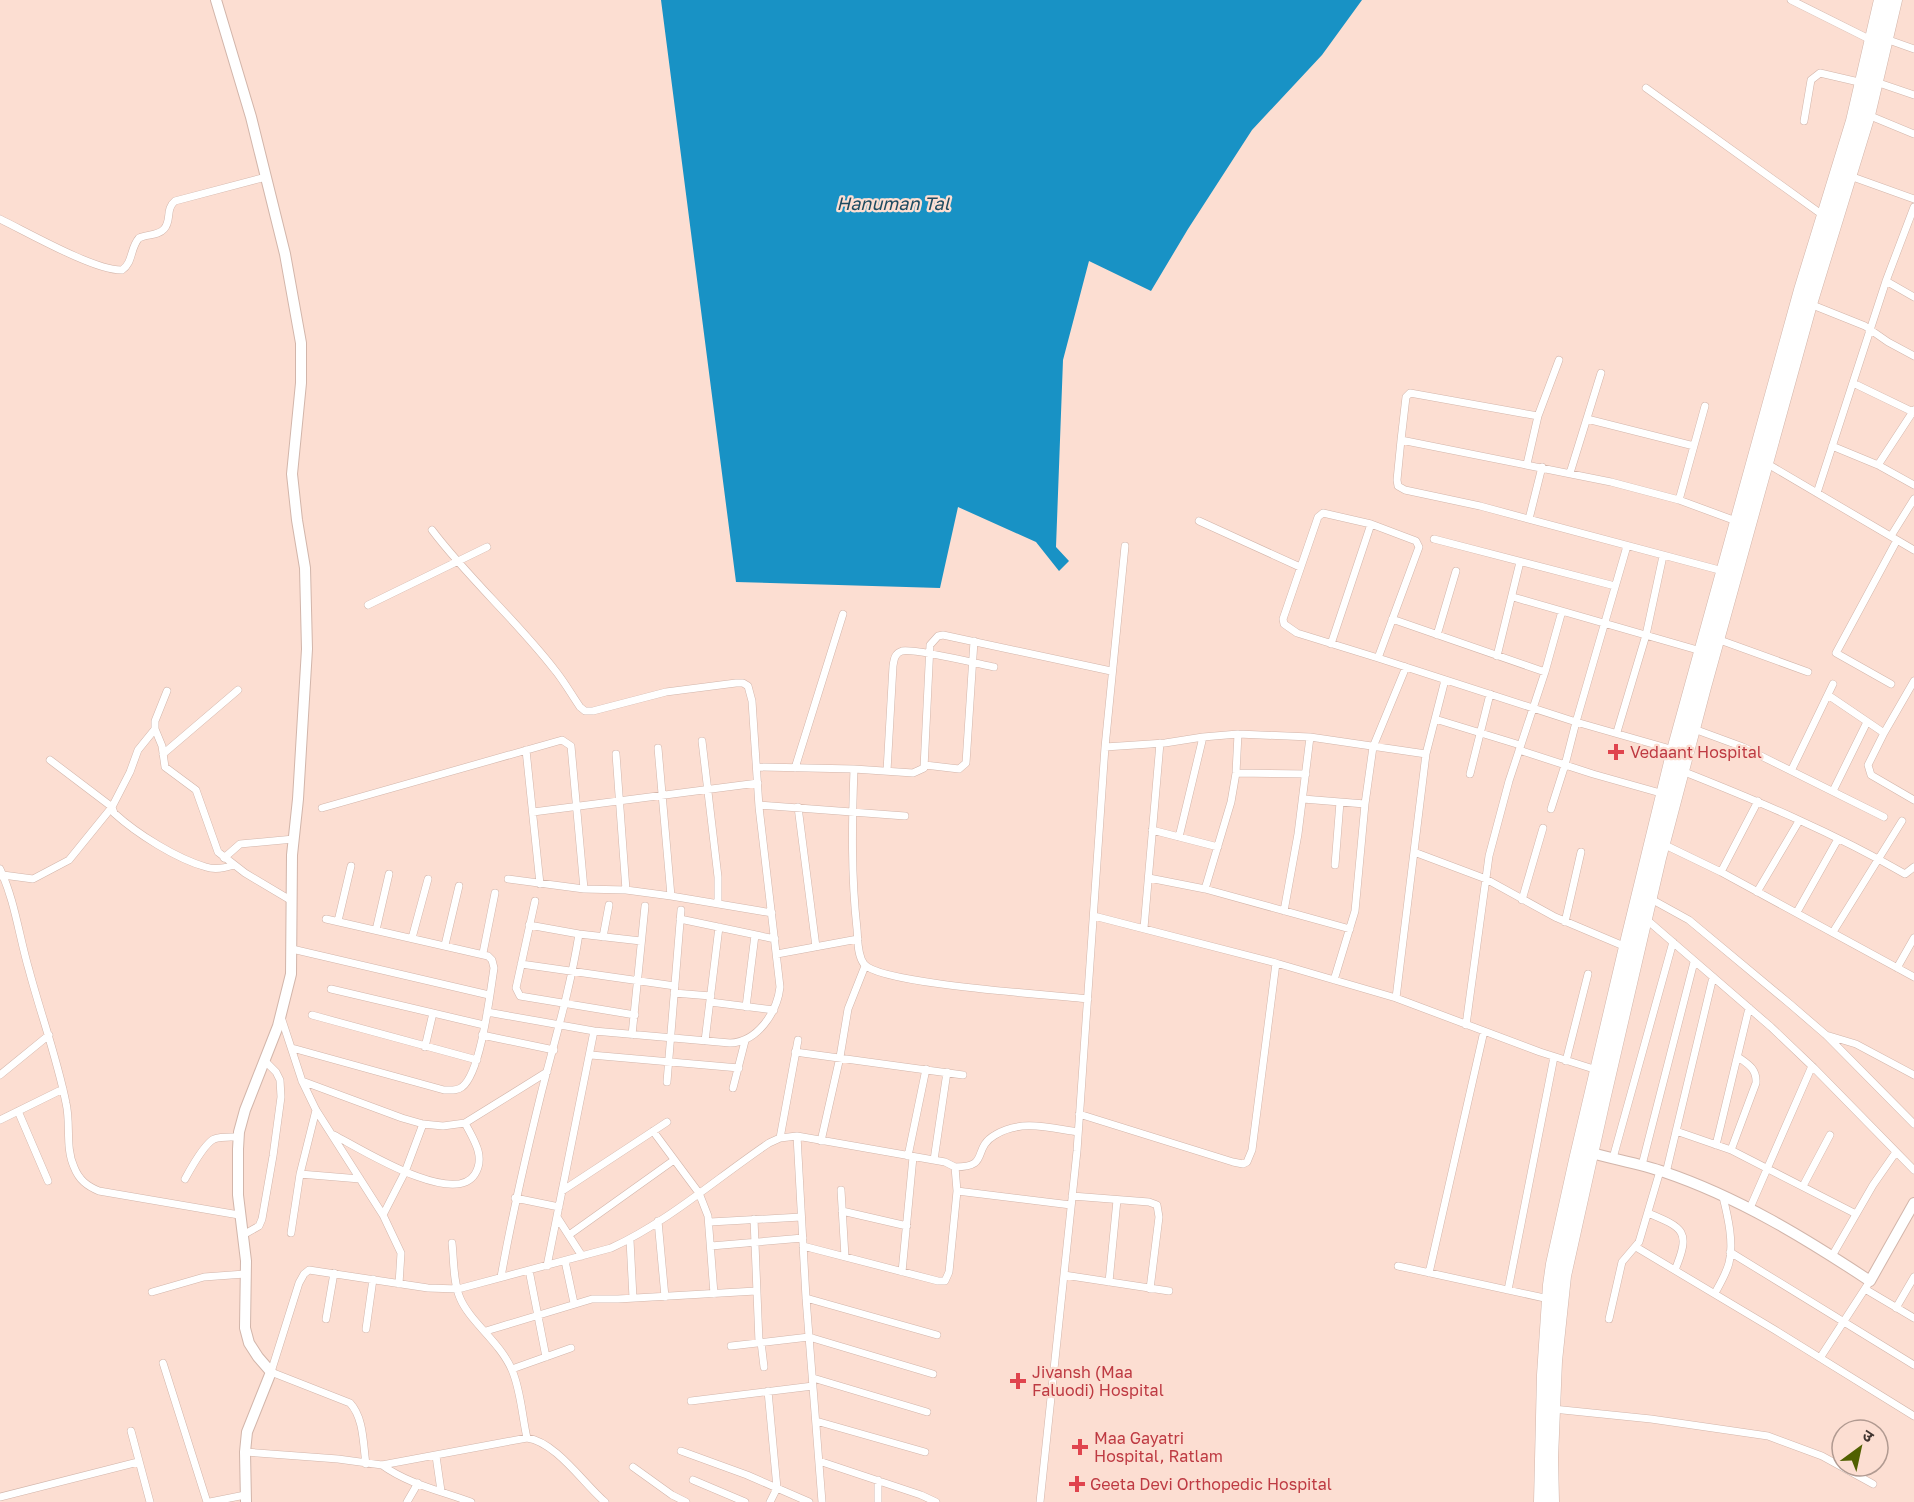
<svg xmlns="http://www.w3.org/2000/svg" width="1914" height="1502" font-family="'Golos Text','Noto Sans Devanagari',sans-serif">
<rect width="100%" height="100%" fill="#fcded2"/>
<path fill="#1892c5" d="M 661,0 L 1362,0 L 1322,55 L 1252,130 L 1188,229 L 1151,291 L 1089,261 L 1063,360 L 1056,547 L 1069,561 L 1059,571 L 1036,542 L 958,507 L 940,588 L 736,582 Z"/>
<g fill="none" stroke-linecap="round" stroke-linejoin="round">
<g stroke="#d2b5aa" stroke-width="8">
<path id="street" d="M 1791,0 L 1873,41
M 1886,39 L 1914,49
M 1876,82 L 1914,95
M 1646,88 L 1824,216
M 1868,115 L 1914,134
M 1804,121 L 1811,80 L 1820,73 L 1863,83
M 1850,176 L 1914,199
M 0,219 C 27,232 95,271 122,270 C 133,263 130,248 139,238 C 147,234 158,236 164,229 C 172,221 165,209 175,201 L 266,177
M 1886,281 L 1914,297
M 1810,304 L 1865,326 L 1888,342 L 1914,356
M 1853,383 L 1913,412
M 1538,416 L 1410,393 L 1406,397 L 1401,440 L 1611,482 L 1679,500 L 1736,521
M 1587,419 L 1694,446
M 1401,440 L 1397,480 L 1398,486 L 1405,490 L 1480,506 L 1723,571
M 1832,446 L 1878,465 L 1914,485
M 1766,463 L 1914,550
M 1527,464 L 1538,416 L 1559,360
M 1878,465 L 1914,410
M 1570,473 L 1601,373
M 1817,493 L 1886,281 L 1914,207
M 1679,500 L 1705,406
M 1529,519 L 1542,467
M 1199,521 L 1300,567
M 432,530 C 469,579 516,620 554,669 C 564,681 571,694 580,707 L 585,711 L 593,711 L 666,692 L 736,683 L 743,683 L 748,686 L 752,701 L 759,807 L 780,987 C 777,1013 757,1042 730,1043 L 594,1031 L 487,1012
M 1891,536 L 1914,499
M 1434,539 L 1615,586
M 1627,546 L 1576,722 L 1674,750
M 1513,597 L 1701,651
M 368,605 L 487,547
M 1392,619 L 1545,672
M 1437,635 L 1456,571
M 1717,639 L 1808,672
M 1331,644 L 1371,524
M 1497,656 L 1520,562
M 1378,658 L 1297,633 L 1284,624 L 1283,619 L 1318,517 L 1323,513 L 1371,524 L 1416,541 L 1419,547 L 1378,658 L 1576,722 L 1565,765 L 1551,809
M 1914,681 L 1884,733 L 1868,765 L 1871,775 L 1914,800
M 1891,684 L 1836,653 L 1897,540
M 167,691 L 155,721 L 155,729 L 162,746 L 165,767 L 196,790 L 218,852 L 245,873 L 292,901
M 1828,695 L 1884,733
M 1435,719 L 1520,745
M 155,729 L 138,750 L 130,772 L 112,807 L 114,813 C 137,834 177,859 206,867 C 215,870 225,868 234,865
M 1694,729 L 1743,747 L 1884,817
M 1617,732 L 1646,635 L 1663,556
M 702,741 L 718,877 L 718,904
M 1105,747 L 1165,743 L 1203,737 L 1238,734 L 1310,737 L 1426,754
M 658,748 L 671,896
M 526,750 L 540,884
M 1519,750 L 1593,774 L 1664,794
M 163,754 L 238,690
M 616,754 L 626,890
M 925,765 L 959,769 L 966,763 L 974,641
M 757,767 L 854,769 L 913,773 L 924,768 L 930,645 L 938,636 L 943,635 L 1111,671
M 795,768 L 843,614
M 854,769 C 852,823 851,875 857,929 C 858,939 857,955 864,964 C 879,984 1053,995 1088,999
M 887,771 L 893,666 C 894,659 895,653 902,651 C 914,648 979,664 994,667
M 1682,771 C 1758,801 1834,833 1905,874 L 1914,867
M 1791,771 L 1833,684
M 1236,773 L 1306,774
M 1470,774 L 1490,694
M 1833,791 L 1867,722
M 1303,799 L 1365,804
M 759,805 L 905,816
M 798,807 L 816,947
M 322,808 L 562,740 L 571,746 L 584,889
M 533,812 L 758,783
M 1152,830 L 1218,847
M 1179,837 L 1203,737
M 1663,844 L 1721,872 L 1914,977
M 1414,852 L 1486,879 L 1555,917 L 1626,947
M 224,858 L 240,844 L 294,839
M 1335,865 L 1340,802
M 0,869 C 15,901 19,936 29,970 C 41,1015 57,1058 66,1103 C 71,1124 65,1147 74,1167 C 79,1180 87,1186 99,1191 L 239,1215
M 1721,872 L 1758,801
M 1,876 L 3,875 L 33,879 L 69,860 L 112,807 L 50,760
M 1149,878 L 1205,889 L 1350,929
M 508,879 L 584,889 L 626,890 L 671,896 L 772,913
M 1205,889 L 1231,802 L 1236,773 L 1238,734
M 1757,892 L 1799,821
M 1651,899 L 1689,920 L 1790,1004 L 1826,1035 L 1914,1124
M 1522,900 L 1543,828
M 535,901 L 516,988 L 520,996 L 635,1015
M 1284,911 L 1298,834 L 1310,737
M 1797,912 L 1838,839
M 1094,916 L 1276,963 L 1396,998 L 1540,1052 L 1600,1071
M 680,919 L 775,939
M 1646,919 L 1771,1027 L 1814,1068 L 1914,1170
M 338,921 L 351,866
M 1565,922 L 1581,852
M 529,925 L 579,934 L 641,941
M 1144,928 L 1160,743
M 376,930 L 389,874
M 1833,932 L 1902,821
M 603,937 L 609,905
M 412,938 L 428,879
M 445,945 L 459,886
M 292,949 L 489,995
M 483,953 L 495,893
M 777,954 L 858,939
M 521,964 L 675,986
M 1897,968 L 1914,938
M 1334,980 L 1355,911 L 1365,804 L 1373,747 L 1406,667
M 331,989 L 484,1025
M 674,993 L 711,996
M 1396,998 L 1426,754 L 1445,680
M 710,1002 L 774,1010
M 746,1007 L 755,935
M 312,1015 L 477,1060
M 281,1017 L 302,1081 L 316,1110 L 383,1215 L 401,1253 L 399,1284
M 1466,1025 L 1489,856 L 1509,781 L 1545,672 L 1562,611
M 482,1035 L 554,1050
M 632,1035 L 645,906
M 1826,1035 L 1856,1044 L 1914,1075
M 705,1041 L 719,927
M 425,1047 L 433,1013
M 292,1048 L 444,1090 C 451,1090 457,1091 462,1087 C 481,1073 490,993 494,968 L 492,960 L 488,956 L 326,919
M 795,1052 L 963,1075
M 591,1055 L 739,1068
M 1566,1061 L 1588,974
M 0,1075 L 49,1035
M 302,1081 L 402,1118 L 423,1124 L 443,1126 L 465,1123 L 547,1072
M 667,1082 L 681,910
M 733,1088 L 745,1041
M 18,1111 L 48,1181
M 1079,1114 L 1233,1162 L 1243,1164 L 1247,1162 L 1252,1150 L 1276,963
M 0,1120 L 63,1089
M 653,1131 L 699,1193 L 708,1216 L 714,1294
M 1676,1131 L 1731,1150 L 1856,1214
M 334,1135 C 359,1148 454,1208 475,1174 C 486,1156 473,1139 465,1123
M 797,1136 L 806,1298 L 822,1502
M 780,1138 L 798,1040
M 821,1141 L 840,1057 L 848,1009 L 865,966
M 1716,1145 L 1749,1008
M 1731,1150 L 1756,1083 C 1757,1069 1748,1064 1738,1057
M 908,1156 L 926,1069
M 1613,1158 L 1673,942
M 934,1160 L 947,1072
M 1642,1165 L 1694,962
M 955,1167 C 991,1167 971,1149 995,1135 C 1021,1119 1050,1128 1078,1132
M 1666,1173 L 1713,977
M 300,1174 L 360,1179
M 185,1179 C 191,1168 204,1144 214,1139 C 222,1136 231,1137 239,1137
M 1803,1186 L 1830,1135
M 841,1190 L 845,1257
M 562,1191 L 667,1122
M 957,1191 L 1071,1205
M 1072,1196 L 1149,1202 L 1157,1205 L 1159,1217 L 1150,1289
M 515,1198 L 559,1207
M 1750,1208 L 1812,1066
M 842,1211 L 907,1226
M 1648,1213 C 1684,1228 1691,1231 1675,1270
M 383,1215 L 405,1172 L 423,1124
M 557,1217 L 582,1256
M 754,1219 L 759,1342
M 658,1221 L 665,1297
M 710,1222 L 801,1217
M 291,1233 L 300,1174 L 316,1110
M 243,1235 L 259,1226 L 262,1219 L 273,1156 L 281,1097 L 280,1080 L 276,1072 L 264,1060
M 569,1235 L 674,1160
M 630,1240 L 633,1298
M 452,1243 C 454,1260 453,1282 460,1298 C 470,1322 500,1342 512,1370 C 521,1391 522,1416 527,1438
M 711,1246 L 803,1238
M 1636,1247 L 1775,1330 L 1914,1416
M 1730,1252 L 1914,1365
M 1832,1256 L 1873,1185 L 1896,1152
M 565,1261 L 574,1303
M 547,1266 L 594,1031
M 1398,1266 L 1549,1299
M 529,1270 L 546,1357
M 902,1272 L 913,1157
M 1429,1273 L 1484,1031
M 1064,1275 L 1169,1291
M 501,1277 C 512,1215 526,1155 541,1094 C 555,1039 570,990 579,934
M 1109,1282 L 1117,1200
M 1865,1289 L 1914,1318
M 1508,1290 L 1554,1057
M 152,1292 L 204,1277 L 245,1274
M 1715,1293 C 1720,1284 1726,1274 1729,1263 C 1734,1243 1728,1217 1723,1197
M 806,1298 L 937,1335
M 1896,1308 L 1914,1277
M 326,1319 L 334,1273
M 1609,1319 L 1622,1262 L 1639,1242 L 1660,1171
M 366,1329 L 373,1279
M 486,1331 L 592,1299 L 618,1299 L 756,1291
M 761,1342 L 764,1367
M 731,1346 L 809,1337 L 933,1374
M 1820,1358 L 1870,1281
M 163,1363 L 207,1502
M 512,1369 L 571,1348
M 813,1378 L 927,1412
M 768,1391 L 777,1488 L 770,1502
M 691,1401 L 813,1386
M 1553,1409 L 1651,1419 L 1768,1436 L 1822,1456 L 1873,1484
M 816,1421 L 925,1452
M 131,1431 L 150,1502
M 681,1451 L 747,1475 L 809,1502
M 245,1452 L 338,1459 L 382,1465 L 527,1438 C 556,1442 583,1483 605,1502
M 436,1456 L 441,1491
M 819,1461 L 921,1495 L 936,1502
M 366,1464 C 363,1444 364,1418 350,1403 L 271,1372 L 299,1283 L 304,1274 L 309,1270 L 428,1288 L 458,1289 L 611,1248 C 668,1222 717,1178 769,1143 L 780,1138 L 797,1136 L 945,1162 L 955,1167 L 957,1191 L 949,1272 L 945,1281 L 938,1281 L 803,1246
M 382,1465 C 408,1484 441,1491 471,1502
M 633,1467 L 672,1495 L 686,1502
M 693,1480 L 745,1502
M 0,1497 L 138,1462
M 210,1502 L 245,1495
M 407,1502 L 418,1483
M 878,1502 L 878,1480
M 1040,1502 L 1077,1151 L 1105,747 L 1125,546"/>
</g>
<g stroke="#d2b5aa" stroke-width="12">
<path id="secondary" d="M 216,0 L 251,117 L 285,254 L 301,343 L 301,383 L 292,474 L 297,520 L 305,568 L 307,649 L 298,799 L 292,855 L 291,974 L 278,1026 L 245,1110 L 239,1132 L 238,1149 L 238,1195 L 246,1261 L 245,1328 L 249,1343 L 258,1357 L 271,1372 L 247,1432 L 245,1452 L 246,1502
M 1585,1151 C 1611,1159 1638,1163 1664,1172 C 1738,1197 1805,1238 1870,1281 L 1914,1203"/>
</g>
<g stroke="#d2b5aa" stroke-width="15">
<path id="highway" d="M 1541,1502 L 1544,1375 L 1550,1285 L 1553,1264 L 1576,1160 L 1626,947 L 1674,750 L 1801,290 L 1853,121 L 1881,0
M 1552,1502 L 1551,1458 L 1555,1361 L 1564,1276 L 1603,1100 L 1659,858 L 1704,687 L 1810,304 L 1868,115 L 1895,0"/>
</g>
<use href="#street" stroke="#fff" stroke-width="7"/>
<use href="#secondary" stroke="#fff" stroke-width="10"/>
<use href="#highway" stroke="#fff" stroke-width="14"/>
</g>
<g fill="#e0444e" stroke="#fcded2" stroke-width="2">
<path d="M1613 743h6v6h6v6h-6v6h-6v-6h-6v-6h6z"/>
<path d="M1015 1372h6v6h6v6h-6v6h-6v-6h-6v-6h6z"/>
<path d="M1077 1438h6v6h6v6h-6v6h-6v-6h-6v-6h6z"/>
<path d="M1074 1475h6v6h6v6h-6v6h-6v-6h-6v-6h6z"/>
</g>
<g text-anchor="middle" stroke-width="4.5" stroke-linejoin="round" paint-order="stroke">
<g font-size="16" fill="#be3a42" stroke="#fcded2" text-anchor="start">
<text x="1630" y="758">Vedaant Hospital</text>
<text x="1032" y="1378">Jivansh (Maa<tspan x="1032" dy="18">Faluodi) Hospital</tspan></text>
<text x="1094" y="1444">Maa Gayatri<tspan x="1094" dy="18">Hospital, Ratlam</tspan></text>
<text x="1090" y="1490">Geeta Devi Orthopedic Hospital</text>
</g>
<g font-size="18" font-style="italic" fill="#1e4b61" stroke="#fcded2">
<text x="893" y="210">Hanuman Tal</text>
</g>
</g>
<g transform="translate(1860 1448) rotate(33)"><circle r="28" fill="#fcded2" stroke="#b19a91" stroke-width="1.5"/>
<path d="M0-4.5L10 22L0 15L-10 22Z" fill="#516001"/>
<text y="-9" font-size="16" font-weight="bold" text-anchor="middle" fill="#403430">उ</text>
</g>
</svg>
